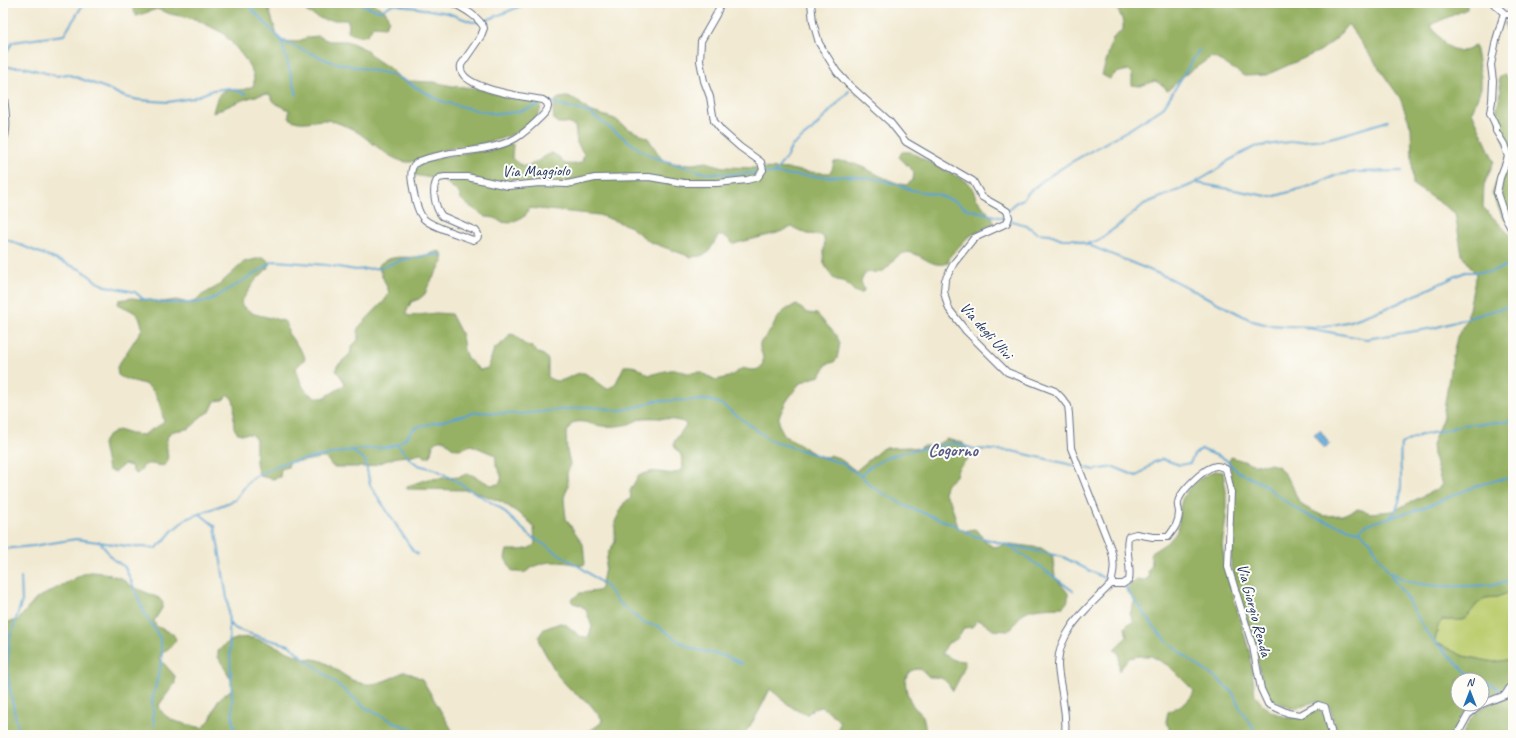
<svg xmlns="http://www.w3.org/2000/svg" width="1516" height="738" font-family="Caveat,sans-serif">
<rect width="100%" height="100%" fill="#fdfcf7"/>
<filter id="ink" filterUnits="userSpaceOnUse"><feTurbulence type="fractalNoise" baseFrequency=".025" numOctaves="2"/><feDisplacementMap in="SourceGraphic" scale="8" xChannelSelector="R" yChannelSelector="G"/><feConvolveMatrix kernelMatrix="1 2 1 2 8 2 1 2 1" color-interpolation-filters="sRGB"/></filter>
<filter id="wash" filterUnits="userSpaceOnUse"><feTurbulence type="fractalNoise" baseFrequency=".012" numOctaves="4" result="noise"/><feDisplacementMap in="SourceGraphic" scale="16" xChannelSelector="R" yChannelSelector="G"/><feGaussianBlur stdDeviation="0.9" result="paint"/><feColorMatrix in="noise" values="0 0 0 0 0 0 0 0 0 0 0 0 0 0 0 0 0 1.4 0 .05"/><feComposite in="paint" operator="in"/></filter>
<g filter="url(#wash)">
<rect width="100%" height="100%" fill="#f1e9d1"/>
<path fill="#bdce71" stroke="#6c7e68" d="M 1508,593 L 1513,595 L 1513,613 L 1511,628 L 1513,659 L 1494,662 L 1463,656 L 1435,642 L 1438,626 L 1442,620 L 1462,620 L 1466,618 L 1478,603 L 1485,598 L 1497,597 Z"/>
<path fill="#96b163" stroke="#587060" d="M 131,3 L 267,3 L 277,35 L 283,41 L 296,42 L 309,37 L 318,36 L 329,41 L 347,41 L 363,48 L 377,60 L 388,67 L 399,77 L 406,81 L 434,82 L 452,86 L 475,88 L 514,99 L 540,103 C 542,110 539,114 535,118 C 509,144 481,142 448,149 C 436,152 423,160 411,162 C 391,164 368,136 350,128 C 343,125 332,120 325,120 C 313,120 299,126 289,118 L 289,110 L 275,103 L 269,94 C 250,95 231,105 213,113 C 221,75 230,98 253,86 C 260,72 233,44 223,33 L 195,19 L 170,14 L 157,9 L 136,16 Z
M 299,3 L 373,3 L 386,12 L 389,20 L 385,27 L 373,26 C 371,28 370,33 368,34 C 362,39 354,35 348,32 L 349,24 L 347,20 L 324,20 L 307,12 Z
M 1112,3 L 1465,3 L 1467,5 L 1467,9 L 1430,25 L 1445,45 L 1460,52 L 1475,46 L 1481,77 L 1481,88 L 1472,112 L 1494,161 L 1484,185 L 1483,207 L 1508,233 L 1513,237 L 1513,595 L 1508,593 L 1497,597 L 1485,598 L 1478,603 L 1466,618 L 1462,620 L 1442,620 L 1438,626 L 1435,642 L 1463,656 L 1494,662 L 1513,659 C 1513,691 1505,686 1482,700 L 1482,680 L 1458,680 L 1458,704 L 1477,704 L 1464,713 L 1453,735 L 1336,735 L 1330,707 L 1316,701 L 1298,708 L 1290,708 L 1270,698 L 1264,689 L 1254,645 L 1231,567 L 1233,488 L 1229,461 L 1231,457 L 1256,465 L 1270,464 L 1278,466 L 1291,483 L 1298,500 L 1303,506 L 1323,516 L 1342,515 L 1358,509 L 1371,513 L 1393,511 L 1435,490 L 1442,485 L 1433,454 L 1432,445 L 1443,417 L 1450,370 L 1457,337 L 1467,319 L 1476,274 L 1462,255 L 1455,213 L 1413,185 L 1411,127 L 1400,98 L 1348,24 L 1335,40 L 1320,51 L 1266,75 L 1245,76 L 1219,60 L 1211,57 L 1185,75 L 1167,91 L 1164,86 L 1155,81 L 1140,86 L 1132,85 L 1132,74 L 1128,70 L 1116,73 L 1110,79 L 1102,75 L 1113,38 L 1123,30 C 1124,18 1119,11 1112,3 Z
M 1504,22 L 1513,23 L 1513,56 Z
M 1504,74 L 1513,87 L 1513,226 L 1503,218 L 1492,193 L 1500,175 L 1511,161 L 1498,123 L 1497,107 L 1501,92 L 1499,79 L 1500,76 Z
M 567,97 L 575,99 L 589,111 L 615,119 L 627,128 L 648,138 L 661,158 L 667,163 L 694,164 L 706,162 L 724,167 L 790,169 L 806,172 L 829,173 L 832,170 L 834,162 C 857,157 883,183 907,185 L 913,180 L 914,172 L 899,157 L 902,152 L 910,152 L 964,180 L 972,187 L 976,198 L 993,219 L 994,223 L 968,237 L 950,256 L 948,263 C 930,270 919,249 904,253 C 893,256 890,268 883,271 C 873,276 867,265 861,282 L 864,289 L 863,293 C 851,293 853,287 845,282 C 841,280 837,281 833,278 C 831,276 830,273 828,270 C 819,259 826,251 824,238 L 821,235 L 807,234 L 792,227 L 777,233 L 733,244 C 728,239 726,235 718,236 L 708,253 L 700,256 L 691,257 L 650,242 L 629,226 L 599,215 L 529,208 L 525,216 L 510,223 L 501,222 L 495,218 L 486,217 L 465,203 L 461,199 L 459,193 L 443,180 L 414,175 L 416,169 L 421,163 L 442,157 L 470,152 L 490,151 L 513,144 L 512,158 C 527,175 537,159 552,153 L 559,157 L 563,163 C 569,165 576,165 582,162 L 584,154 L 577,143 L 575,126 L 567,123 L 558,123 L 554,120 L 553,111 L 556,100 L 559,98 Z
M 438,251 L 442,253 L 443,262 L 428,286 L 425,294 L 419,299 L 411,302 L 406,313 L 409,316 L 436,313 L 451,314 L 462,335 L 464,350 L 467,358 L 480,370 L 488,368 L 494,349 L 505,341 L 510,334 L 515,335 L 524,344 L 532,347 L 538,353 L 544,355 L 548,360 L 548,377 C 561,388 571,372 584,373 C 586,373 603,386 607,389 L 615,385 L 624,366 C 637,365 639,369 649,375 L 670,370 L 679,370 L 687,373 L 700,372 L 716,380 L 729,377 L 743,368 C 751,371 764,372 763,359 C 763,353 759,351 760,343 C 763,339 767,335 770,331 C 778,318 781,309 797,305 L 807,313 L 817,314 L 836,335 L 840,343 L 837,359 L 834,362 L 827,364 L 820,376 L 809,379 L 799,384 L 786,402 L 779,417 L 779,425 L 785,436 L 818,456 L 827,457 L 830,455 L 839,458 L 856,471 L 883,448 L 910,447 L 919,449 L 922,446 L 935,446 L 946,439 L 963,443 L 969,454 C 967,464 958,463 956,476 L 947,484 L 944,492 L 951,503 L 958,527 L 965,531 L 974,529 L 978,531 L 986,542 L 993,547 L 1010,544 L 1041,548 L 1052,555 L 1053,560 L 1055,577 L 1068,593 L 1068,601 L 1063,607 C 1050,608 1029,606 1020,616 C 1016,622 1014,626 1008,631 L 993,630 L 981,621 L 977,621 L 972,627 L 964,628 C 960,636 958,640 948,643 L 942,653 L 954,660 L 965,661 C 965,671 957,682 953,691 C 945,679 944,677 929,677 L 921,669 C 898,668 905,694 914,707 C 917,710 921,713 923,716 C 925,721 925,729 926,735 L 836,735 L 840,723 L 835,716 L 832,715 L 830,712 L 821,707 L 813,709 L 808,714 C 796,714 779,696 770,689 C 761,707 756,719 743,735 L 574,735 L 591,730 L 601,723 L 602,719 L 589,703 L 573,692 L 558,676 L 540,644 L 539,636 L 544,629 L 560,623 L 565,624 L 580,636 L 588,638 L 592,627 L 586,610 L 580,605 L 573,603 L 571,600 L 580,593 L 598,591 L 601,588 L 608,553 L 615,542 L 615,522 L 624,503 L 631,498 L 630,491 L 638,476 C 642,475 647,472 651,472 C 663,470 674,479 683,467 L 681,455 L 674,446 L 674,442 L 686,425 L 684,422 C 671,419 657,417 644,418 C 639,419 634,422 629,424 C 621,426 610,427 602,426 C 590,425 583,419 572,423 L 566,434 L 567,451 L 570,464 L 567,474 L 568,486 L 564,498 L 566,519 L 583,544 L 585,564 C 579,567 575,564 569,563 C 549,561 541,561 524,573 L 512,571 L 505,558 L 507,550 C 517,550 529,551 535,544 L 534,528 L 527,519 L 502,502 L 470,490 L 407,489 L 407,486 L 428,479 L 459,477 L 467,474 L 472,475 L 491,485 L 499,484 C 505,476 498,472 496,465 C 496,462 496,458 495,455 L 471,445 C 459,450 454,452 445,440 L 438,440 L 433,445 L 430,457 L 425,457 L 420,453 L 409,456 L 397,457 L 368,467 L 333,467 L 326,458 C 318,457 310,461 302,461 C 297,462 293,460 289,463 L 288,467 L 281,469 L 280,477 L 272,479 L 260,476 C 254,465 256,452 256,440 L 251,434 C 247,434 242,435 238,433 C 227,426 242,403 228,395 L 223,400 L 215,401 L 210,412 C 198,415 198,424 189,428 C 184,431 173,429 169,434 C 163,443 171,460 166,464 C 161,469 151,461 145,465 C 143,466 140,472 137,474 L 134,473 L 131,466 L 124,464 L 115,472 L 108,470 L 103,444 C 105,436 112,434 118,430 L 131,434 L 144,435 C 151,428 160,427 164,421 C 160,406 158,388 141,383 C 133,381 125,380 118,375 L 117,367 L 142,329 C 141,312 131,311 118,304 L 119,300 L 132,298 L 163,302 L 176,300 L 188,303 L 196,301 L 202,295 L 218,286 L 244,262 L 264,257 L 270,263 L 268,268 L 255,281 L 241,302 L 242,306 L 254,314 L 284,321 L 287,324 L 288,333 L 304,355 L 305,359 L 296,368 C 300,383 305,398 323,398 L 342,387 L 345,383 L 336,370 L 337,366 L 350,354 L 352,346 L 358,340 L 358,328 L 385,300 L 389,292 L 378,266 C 392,252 407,260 423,256 C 428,255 433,253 438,251 Z
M 1215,471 L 1223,472 L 1226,491 L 1226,519 L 1222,545 L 1226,571 L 1250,654 L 1255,695 L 1261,703 L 1272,712 L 1288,718 L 1301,717 L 1319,709 L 1325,715 L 1329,735 L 1170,735 L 1169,728 L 1166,721 L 1168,712 C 1177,707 1191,702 1194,691 L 1169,666 L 1155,658 L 1151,656 L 1139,656 L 1129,658 L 1119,671 L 1119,653 L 1114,649 L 1127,637 L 1125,628 L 1128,624 L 1134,622 L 1130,614 L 1135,600 L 1127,593 L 1126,588 L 1137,580 L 1142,581 L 1149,578 L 1148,571 L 1152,565 L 1151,553 C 1160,547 1172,541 1177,531 C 1179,525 1179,516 1180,509 C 1182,490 1198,478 1215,471 Z
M 91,572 L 104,573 L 121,578 L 131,586 L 159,598 L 163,603 L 162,608 L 154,621 L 156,626 L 173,634 L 176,639 C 173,648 163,650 159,658 L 175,676 L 175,683 L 159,705 C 162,722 188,724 202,728 L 210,720 L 218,700 L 232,689 L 231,679 L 218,657 L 218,651 C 245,622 271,647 301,657 C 307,660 315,658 322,661 C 336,668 348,681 364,684 C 377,686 394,677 405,671 L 422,679 L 452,730 L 457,735 L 3,735 L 3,623 L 18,620 L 36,599 L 85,573 Z
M 1513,689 L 1513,735 L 1462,735 C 1466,727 1470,717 1478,711 C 1490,701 1502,701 1513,689 Z"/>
<path fill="#5da4d3" stroke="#3c6a98" d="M 1320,430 L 1330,444 L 1324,448 L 1314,434 Z"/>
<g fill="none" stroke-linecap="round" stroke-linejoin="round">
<path stroke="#5da4d3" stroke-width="2" d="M 246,3 L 281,40 L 293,46 L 332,62 L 394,75 L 441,101 L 479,111 L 498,114 L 516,112 L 536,106 L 542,102
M 358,3 L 379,11 C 388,9 388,3 399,5 L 448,13 L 472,22 L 477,22 L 487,20 L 528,3
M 281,40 L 297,95
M 3,58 L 13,42 L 64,35 L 84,3
M 3,67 L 23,67 L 57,76 L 67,74 L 106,88 L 125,97 L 139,100 L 168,102 L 193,98 L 213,90 L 229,88 L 246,94
M 548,101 L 590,113 L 639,149 L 653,157 L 705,173 L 731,174 L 758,173
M 762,173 L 823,177 L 850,176 L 878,179 L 899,185 L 911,190 L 935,194 L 956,202 L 965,208 L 1013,221 L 1029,227 L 1037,233 L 1050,234 L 1062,239 L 1074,239 L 1169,278 L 1253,321 L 1268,325 L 1285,326 L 1316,327 L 1333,325 L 1351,321 L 1392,306 L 1465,272 L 1489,272 L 1513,264
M 774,173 L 786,158 L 792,146 L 812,130 L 849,91
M 1197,183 L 1272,197 L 1310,186 L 1337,175 L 1357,172 L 1402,171
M 1002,218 L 1015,203 L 1023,199 L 1027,194 L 1042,181 L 1068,164 L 1130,129 L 1163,108 L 1199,50
M 3,238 L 82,270 L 97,282 L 106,286 L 135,292 L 143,299 L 165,303 L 192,303 L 209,301 L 264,268 L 269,263 L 276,261 L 326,265 L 356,270 L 379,268 L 402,260 L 428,255 L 442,255
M 1086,244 L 1097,241 L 1122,223 L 1144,204 L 1191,185 L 1217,170 L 1228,161 L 1254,147 L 1280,143 L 1325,139 L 1338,136 L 1388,121
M 1307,328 L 1366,339 L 1434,328 L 1513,305
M 397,444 L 410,459 L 418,465 L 437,470 L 499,507 L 529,535 L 583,569 L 606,586 L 618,602 L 643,623 L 658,626 L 680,642 L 694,649 L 725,656 L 743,664
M 351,450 L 365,460 L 370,485 L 413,551 L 418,554
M 1080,466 L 1094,470 L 1114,467 L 1136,476 L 1139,475 L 1154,462 L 1162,459 L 1180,465 L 1190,463 L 1194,455 L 1201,449 L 1225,459 L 1237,471 L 1263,484 L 1293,507 L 1309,516 L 1360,532 L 1371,542 L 1376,553 L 1407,599 L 1429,636 L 1466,672 L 1513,696
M 861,476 L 868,468 L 886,458 L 904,452 L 954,443 L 975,449 L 1012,451 L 1076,466
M 200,514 L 215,526 L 228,604 L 233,723 L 237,735
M 1390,518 C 1408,500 1398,467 1401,444 L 1421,435 L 1447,430 L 1461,425 L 1513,421
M 1360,532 L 1362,527 L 1368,524 L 1423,508 L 1476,486 L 1497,480 L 1513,478
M 99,541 L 114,560 L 125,567 L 145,614 L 160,638 L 162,659 L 152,701 L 154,725
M 1010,547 C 1033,560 1052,576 1073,591
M 3,549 L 33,546 L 76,539 L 127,546 L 156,548 L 163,542 L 172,531 L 186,519 L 235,500 L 249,481 L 256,476 L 281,464 L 351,450 L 388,447 L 397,444 L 405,439 L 414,428 L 477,412 L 520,414 L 587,407 L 603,408 L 618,411 L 645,405 L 653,401 L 708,400 L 721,404 L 770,440 L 843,464 L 861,476 L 872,487 L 908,507 L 952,524 L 971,535 L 1008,545 L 1063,557 L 1110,581
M 1391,572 C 1396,575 1402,579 1408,581 C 1434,589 1486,587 1513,581
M 21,577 L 22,601 L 10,637 L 7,670 L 12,701 L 18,728 L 21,735
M 1124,586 L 1158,632 L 1168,642 L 1191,661 L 1219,680 L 1233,693 L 1241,710 L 1256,732 L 1259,735
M 229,623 L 236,629 L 266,639 L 289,645 L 307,661 L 316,667 L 366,708 L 398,724 L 426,735"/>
</g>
</g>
<g filter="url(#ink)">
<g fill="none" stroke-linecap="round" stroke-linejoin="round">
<g stroke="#667086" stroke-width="8">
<path id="tertiary" d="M 453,3 C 464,9 478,16 484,28 L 481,36 L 461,65 C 456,89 527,97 543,100 C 552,105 547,111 542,116 C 534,124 526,132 516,138 C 500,148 470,151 451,153 C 442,155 423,158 416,163 C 410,167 411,177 412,183 C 414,194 416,209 423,218 C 431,227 461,235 473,240 C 478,239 480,235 476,231 L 442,216 C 435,208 430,186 439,178 L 445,177 L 467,177 L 508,186 L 540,183 L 567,184 L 595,178 L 649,177 L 684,183 L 717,183 L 747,180 L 758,177 L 763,170 L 761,162 L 740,147 L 722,131 L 714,121 L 710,97 L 704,81 L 700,61 L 701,41 L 716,15 L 721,3
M 811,3 L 813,22 L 819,43 L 837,72 L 848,84 L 890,122 L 906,142 L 973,181 L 982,197 L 1007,211 L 1009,217 L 1007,223 L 974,238 L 954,263 L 945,280 L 944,291 L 946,300 L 949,309 L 966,331 L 1007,372 L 1055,391 L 1061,397 L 1068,406 L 1069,414 L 1071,448 L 1111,549 C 1115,562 1114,571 1111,584
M 1493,3 L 1504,13 L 1513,16
M 1504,13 L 1496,40 L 1491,65 L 1493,81 L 1492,101 L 1490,113 L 1496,126 L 1496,131 L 1504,144 L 1508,157 L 1500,178 L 1497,193 L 1505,217 L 1513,232
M 3,89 C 4,101 10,132 3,140
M 1111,584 L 1123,584 L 1129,580 C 1132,568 1124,543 1129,536 L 1136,534 L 1153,537 L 1168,537 C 1174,529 1179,523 1179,512 C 1179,509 1177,506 1178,503 C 1179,492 1206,466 1217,466 C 1220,466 1223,468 1226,469 L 1231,492 L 1228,567 L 1253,647 L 1261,689 L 1268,704 L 1288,713 L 1300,715 L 1318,705 L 1325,707 L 1332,735
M 1065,735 C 1066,724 1065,712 1063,701 C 1062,689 1058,676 1058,664 C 1058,631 1090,606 1111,584
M 1457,735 L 1468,715 L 1482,704 L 1505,695 L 1513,683"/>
</g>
<use href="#tertiary" stroke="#fff" stroke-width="6"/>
</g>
</g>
<g text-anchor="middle" stroke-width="4" stroke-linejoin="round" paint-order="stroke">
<g font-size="16" fill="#1b2f5e" stroke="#fdfcf7">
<text transform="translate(536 170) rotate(-1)" y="6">Via Maggiolo</text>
<text transform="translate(987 330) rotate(48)" y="6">Via degli Ulivi</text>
<text transform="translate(1255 610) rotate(75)" y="6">Via Giorgio Renda</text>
</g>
<g font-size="18" font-weight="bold" fill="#575b88" stroke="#fdfcf7">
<text x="953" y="456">Cogorno</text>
</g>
</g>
<rect width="1516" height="738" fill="none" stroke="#fdfcf7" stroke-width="16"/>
<g transform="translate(1470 692)"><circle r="19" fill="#fdfcf7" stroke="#a3aaba"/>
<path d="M0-3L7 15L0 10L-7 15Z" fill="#1f6fb2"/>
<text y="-6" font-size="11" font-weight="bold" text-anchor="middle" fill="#1b2f5e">N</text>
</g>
</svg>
